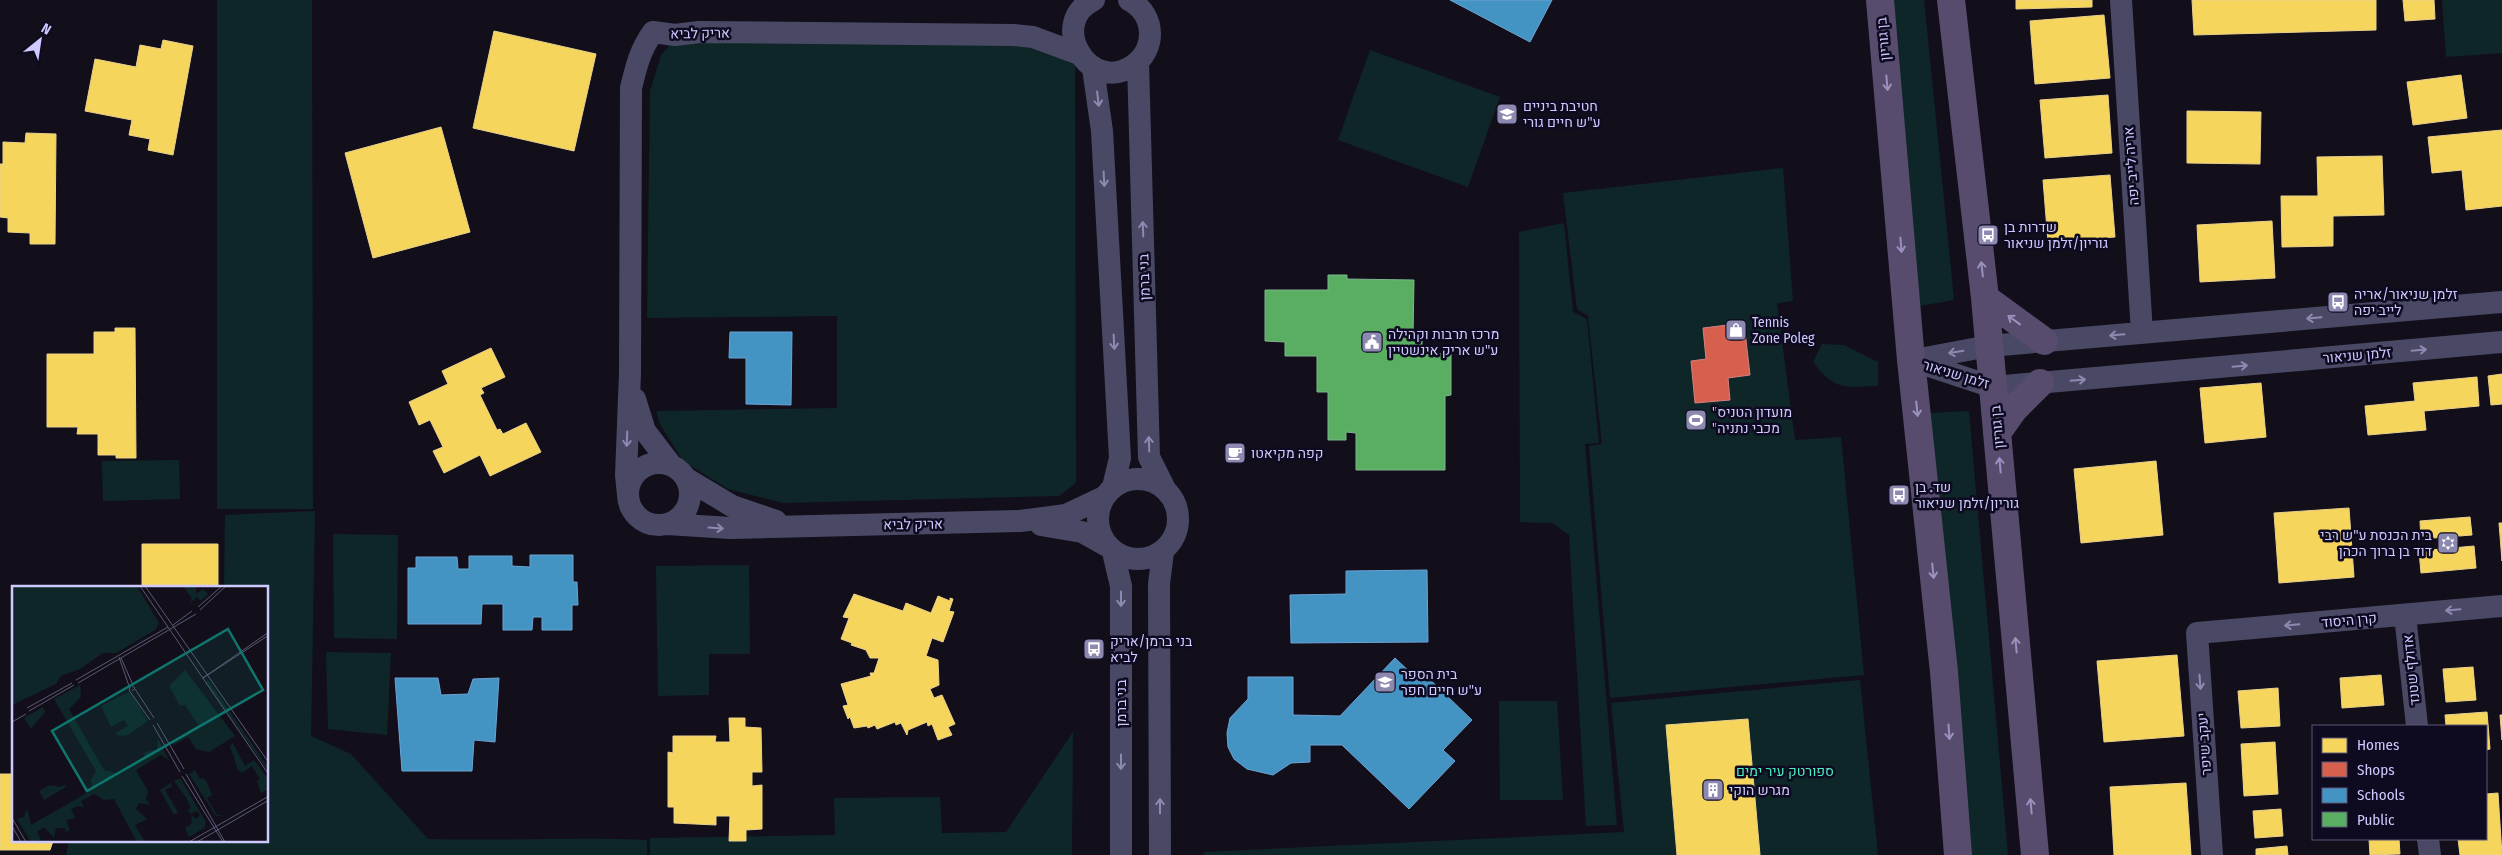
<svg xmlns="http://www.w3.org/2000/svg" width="2502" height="855" font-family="'Fira Sans Condensed',Heebo,sans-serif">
<rect width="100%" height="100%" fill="#120f1b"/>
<path fill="#0e2627" d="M 217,0 L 312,0 L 313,509 L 217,509 Z
M 1888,0 L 1924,0 L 1954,300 L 1920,306 Z
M 2442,0 L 2502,0 L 2502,53 L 2446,57 Z
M 705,28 L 1075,49 L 1076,483 L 1059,496 L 783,503 L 728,489 L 683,461 L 660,424 L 656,411 L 837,408 L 837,316 L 647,318 L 650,91 L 661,55 L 679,35 Z
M 1370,50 L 1500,97 L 1468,187 L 1338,140 Z
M 1783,168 L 1793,301 L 1777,303 L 1795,440 L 1841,437 L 1864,675 L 1610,698 L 1589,446 L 1602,444 L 1588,316 L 1577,309 L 1563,193 Z
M 1564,223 L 1573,312 L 1587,319 L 1599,443 L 1585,444 L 1617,825 L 1586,826 L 1569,535 L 1552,523 L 1520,522 L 1519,232 Z
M 1822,344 L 1844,345 L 1878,362 L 1878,386 C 1844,387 1835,391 1813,362 Z
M 1969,411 L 2008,855 L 1970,855 L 1930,413 Z
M 179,460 L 180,499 L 103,501 L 102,461 Z
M 315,511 L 311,736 L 351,754 L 428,839 C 501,841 574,837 647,840 L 647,855 L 66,855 L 69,841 L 268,841 L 268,588 L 224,587 L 225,515 Z
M 333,534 L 398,535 L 397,639 L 334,638 Z
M 749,565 L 750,654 L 709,654 L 709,695 L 658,696 L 656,566 Z
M 326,652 L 391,653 L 387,735 L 328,729 Z
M 1860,680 L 1878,855 L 1204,855 L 1203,852 L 1624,832 L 1611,703 Z
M 1499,701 L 1557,701 L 1563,800 L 1500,800 Z
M 1073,732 L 1072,855 L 650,855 L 650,838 L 835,835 L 834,798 L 940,797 L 942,833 L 1006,832 Z"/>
<path fill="#f6d55c" stroke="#ead18d" d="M 2016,0 L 2092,0 L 2092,7 L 2016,9 Z
M 2192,0 L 2376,0 L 2376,30 L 2194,35 Z
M 2403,0 L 2434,0 L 2435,19 L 2405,21 Z
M 2104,15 L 2110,78 L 2035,84 L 2030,21 Z
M 494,31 L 596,54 L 574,151 L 473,128 Z
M 163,40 L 193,46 L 173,155 L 148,150 L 150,139 L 129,135 L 132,120 L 85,111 L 95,59 L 136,67 L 140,45 L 161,49 Z
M 2461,75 L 2467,118 L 2413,125 L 2407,82 Z
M 2108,95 L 2112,153 L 2045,158 L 2040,100 Z
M 2187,111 L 2261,112 L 2260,164 L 2187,163 Z
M 441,127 L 470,232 L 373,258 L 345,153 Z
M 2502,130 L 2502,206 L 2466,210 L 2462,170 L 2432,173 L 2428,137 Z
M 26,133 L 56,134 L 55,244 L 30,244 L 30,233 L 8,232 L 8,218 L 0,217 L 0,164 L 3,164 L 3,142 L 25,143 Z
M 2382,156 L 2384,215 L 2333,216 L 2333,246 L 2282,247 L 2281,196 L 2318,196 L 2317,157 Z
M 2110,175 L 2115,237 L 2048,242 L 2043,180 Z
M 2272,221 L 2275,278 L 2200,282 L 2197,225 Z
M 115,328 L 135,328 L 136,458 L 116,458 L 116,455 L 98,455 L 98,434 L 77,434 L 78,427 L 47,427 L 47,354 L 94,354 L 94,332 L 115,332 Z
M 491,348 L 505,377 L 481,388 L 484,393 L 480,395 L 497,430 L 500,429 L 503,434 L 526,423 L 541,452 L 490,476 L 480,455 L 444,473 L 433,451 L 443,447 L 430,420 L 419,425 L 409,402 L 448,384 L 442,371 Z
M 2502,374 L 2502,404 L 2491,405 L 2488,376 Z
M 2477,377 L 2479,406 L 2424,411 L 2426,430 L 2368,435 L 2365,406 L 2415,401 L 2413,383 Z
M 2261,383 L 2266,437 L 2205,443 L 2200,388 Z
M 2156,461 L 2163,535 L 2081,543 L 2074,469 Z
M 2349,508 L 2354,577 L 2279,583 L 2274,513 Z
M 2470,517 L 2472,535 L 2421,539 L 2420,521 Z
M 2499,523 L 2502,523 L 2502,561 Z
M 142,544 L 218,544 L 218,588 L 142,588 Z
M 2474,546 L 2476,568 L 2421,573 L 2419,551 Z
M 854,594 L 903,611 L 906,603 L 931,613 L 938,596 L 950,601 L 950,598 L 953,599 L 949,611 L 954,612 L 943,642 L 932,638 L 926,656 L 938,660 L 939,685 L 930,689 L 934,698 L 942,695 L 955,724 L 948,727 L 952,735 L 938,740 L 932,724 L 928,726 L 927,722 L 908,730 L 907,735 L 901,723 L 896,725 L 895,722 L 877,729 L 875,725 L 868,728 L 867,726 L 854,728 L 850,717 L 848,719 L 843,706 L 848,705 L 841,684 L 871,676 L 870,673 L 874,673 L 879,658 L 870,658 L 866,650 L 851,645 L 852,643 L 841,639 L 849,618 L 843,617 Z
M 2177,655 L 2184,736 L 2104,742 L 2097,661 Z
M 2473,667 L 2476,700 L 2446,702 L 2443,669 Z
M 2381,675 L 2384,705 L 2342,708 L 2340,678 Z
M 2278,688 L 2280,726 L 2241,728 L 2238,691 Z
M 2487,712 L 2490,749 L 2486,750 L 2486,726 L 2446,726 L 2445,715 Z
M 2500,715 L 2502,715 L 2502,740 Z
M 729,718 L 745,718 L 745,727 L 761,728 L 762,772 L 752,772 L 752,786 L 762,785 L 762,829 L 746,830 L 746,841 L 729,841 L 730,816 L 716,816 L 716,825 L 674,823 L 674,807 L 668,807 L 668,752 L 673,753 L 673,736 L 716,736 L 715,742 L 730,742 Z
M 1748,719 L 1760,855 L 1677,855 L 1666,725 Z
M 2275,742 L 2278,794 L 2244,796 L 2241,744 Z
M 0,774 L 14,774 L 14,841 L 53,841 L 50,850 L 0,850 Z
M 2186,783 L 2191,855 L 2114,855 L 2110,787 Z
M 2498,793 L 2502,855 L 2460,855 L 2458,839 L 2486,839 L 2486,794 Z
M 2281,809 L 2283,836 L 2255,838 L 2253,811 Z
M 2369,839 L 2399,839 L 2400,854 L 2370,855 Z
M 2287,846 L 2288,855 L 2256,855 L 2256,849 Z"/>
<path fill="#d6604d" stroke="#d48082" d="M 1744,323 L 1750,375 L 1728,378 L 1730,400 L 1695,403 L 1691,361 L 1706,359 L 1703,328 Z"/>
<path fill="#4393c3" stroke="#6da3d5" d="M 1450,0 L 1552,0 L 1530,42 Z
M 730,332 L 792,332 L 791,405 L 746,404 L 746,358 L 729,358 Z
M 530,555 L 573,555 L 573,582 L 577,582 L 578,605 L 572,605 L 572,630 L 542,630 L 542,617 L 533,617 L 532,630 L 503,630 L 503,604 L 482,604 L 481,624 L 408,624 L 408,568 L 416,568 L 416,557 L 457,557 L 458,569 L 469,569 L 469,556 L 512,556 L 512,566 L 530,567 Z
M 1427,570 L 1428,642 L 1291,643 L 1290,595 L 1346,594 L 1346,571 Z
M 1395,658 L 1414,676 L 1420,670 L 1472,720 L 1443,750 L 1455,761 L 1409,809 L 1342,745 L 1310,745 L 1310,762 L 1291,763 L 1273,775 L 1247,769 L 1234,759 L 1228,747 L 1227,733 L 1230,718 L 1248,699 L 1248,677 L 1293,677 L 1293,715 L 1340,716 Z
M 395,678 L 438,678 L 441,695 L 468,694 L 473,679 L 499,678 L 495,742 L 474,740 L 472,771 L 402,771 Z"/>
<path fill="#5aae61" stroke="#7db690" d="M 1328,275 L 1347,275 L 1347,279 L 1414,280 L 1413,338 L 1422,339 L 1422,353 L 1451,354 L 1451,395 L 1445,396 L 1445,470 L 1356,470 L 1356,433 L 1346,432 L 1346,440 L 1328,440 L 1328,392 L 1317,392 L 1317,356 L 1285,356 L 1285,342 L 1265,341 L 1265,290 L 1328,290 Z"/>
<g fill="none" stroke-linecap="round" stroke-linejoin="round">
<path stroke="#4a4965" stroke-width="22" d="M 1094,0 C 1046,22 1090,98 1135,64 C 1144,57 1150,46 1150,34 C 1150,19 1142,7 1129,0
M 2121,0 L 2142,333
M 1138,62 L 1149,457 L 1165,489
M 1093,68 L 1102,131 L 1120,458 L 1113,487
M 1911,360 L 1993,387 L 2502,342
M 1914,360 L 1989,346 L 2502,302
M 635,399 L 645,431 L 671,465
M628 494a31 31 0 1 1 62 0a31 31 0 1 1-62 0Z
M1098 519a40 40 0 1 1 80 0a40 40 0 1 1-80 0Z
M 687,479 L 732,506 L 776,521
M 628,495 L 626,475 L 630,373 L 631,88 C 636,67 640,50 653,32 L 675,35 L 699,32 L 1014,35 L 1033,37 L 1079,54
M 668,524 L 730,528 L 1020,521 L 1066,515 L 1104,497
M 1041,525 L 1082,532 L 1107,546
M 1113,552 L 1121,586 L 1121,855
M 2405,615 L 2417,726
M 2428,839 L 2430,855
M 1160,855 L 1159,584 L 1163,552
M 2212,855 L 2197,633 L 2502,606"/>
<path stroke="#584c6e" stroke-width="28" d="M 1880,0 L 1911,360 L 1944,672 L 1958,855
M 1951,0 L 1985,298 L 2035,855
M 1985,298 L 2044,341
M 1997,433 L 2014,409 L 2040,383"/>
</g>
<defs><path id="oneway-shaft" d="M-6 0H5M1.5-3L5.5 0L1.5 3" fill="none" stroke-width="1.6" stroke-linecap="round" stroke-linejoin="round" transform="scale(1.25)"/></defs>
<g stroke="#9991be">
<use href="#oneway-shaft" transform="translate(1887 83) rotate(85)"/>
<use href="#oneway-shaft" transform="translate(1901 245) rotate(85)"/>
<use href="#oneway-shaft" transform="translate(1982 269) rotate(-97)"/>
<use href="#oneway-shaft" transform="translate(2014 320) rotate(-144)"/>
<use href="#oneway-shaft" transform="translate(1917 409) rotate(84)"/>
<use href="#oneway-shaft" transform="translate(2000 465) rotate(-95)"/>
<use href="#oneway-shaft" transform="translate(1933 571) rotate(84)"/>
<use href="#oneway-shaft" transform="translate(2016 645) rotate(-95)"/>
<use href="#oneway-shaft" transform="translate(1949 732) rotate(86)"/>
<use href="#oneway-shaft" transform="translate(2031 806) rotate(-95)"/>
</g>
<g stroke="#8c89b2">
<use href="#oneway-shaft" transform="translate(1098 99) rotate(83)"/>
<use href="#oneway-shaft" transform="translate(1104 179) rotate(87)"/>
<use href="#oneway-shaft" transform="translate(1143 229) rotate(-92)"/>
<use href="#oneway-shaft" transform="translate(2314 318) rotate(175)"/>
<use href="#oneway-shaft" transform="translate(2117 335) rotate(175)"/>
<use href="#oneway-shaft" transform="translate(1114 342) rotate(87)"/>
<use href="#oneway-shaft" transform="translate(2419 350) rotate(-5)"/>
<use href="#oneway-shaft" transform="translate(1956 352) rotate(170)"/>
<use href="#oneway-shaft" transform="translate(2240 366) rotate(-5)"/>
<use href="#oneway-shaft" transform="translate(2078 380) rotate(-5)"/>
<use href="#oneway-shaft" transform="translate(627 439) rotate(92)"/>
<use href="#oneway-shaft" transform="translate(1149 444) rotate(-92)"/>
<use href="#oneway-shaft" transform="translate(716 528) rotate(4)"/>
<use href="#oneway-shaft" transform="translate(1121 599) rotate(90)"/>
<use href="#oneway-shaft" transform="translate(2453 610) rotate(175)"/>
<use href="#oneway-shaft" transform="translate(2292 625) rotate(175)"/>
<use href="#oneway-shaft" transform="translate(2200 682) rotate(86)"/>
<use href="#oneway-shaft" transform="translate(1121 762) rotate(90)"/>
<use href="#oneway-shaft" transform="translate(1160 806) rotate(-90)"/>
</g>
<defs>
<g id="school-square" transform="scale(1.125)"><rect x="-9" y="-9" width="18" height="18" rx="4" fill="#8c88af" stroke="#0e0a20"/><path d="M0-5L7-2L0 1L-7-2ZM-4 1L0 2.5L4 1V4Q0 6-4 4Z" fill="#fff"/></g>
<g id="bus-square" transform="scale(1.125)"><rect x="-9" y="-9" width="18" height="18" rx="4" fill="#8c88af" stroke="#0e0a20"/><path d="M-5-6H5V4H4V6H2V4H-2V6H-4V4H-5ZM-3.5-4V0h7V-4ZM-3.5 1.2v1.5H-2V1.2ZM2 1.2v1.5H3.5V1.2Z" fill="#fff"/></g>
<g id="shop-square" transform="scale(1.125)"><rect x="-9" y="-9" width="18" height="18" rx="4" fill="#8c88af" stroke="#0e0a20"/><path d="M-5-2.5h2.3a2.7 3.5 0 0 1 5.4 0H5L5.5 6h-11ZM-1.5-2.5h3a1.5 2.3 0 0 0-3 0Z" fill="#fff"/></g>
<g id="civic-square" transform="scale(1.125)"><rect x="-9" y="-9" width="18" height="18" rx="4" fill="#8c88af" stroke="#0e0a20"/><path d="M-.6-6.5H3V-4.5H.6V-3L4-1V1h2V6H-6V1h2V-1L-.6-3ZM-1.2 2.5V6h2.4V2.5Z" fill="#fff"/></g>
<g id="stadium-square" transform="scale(1.125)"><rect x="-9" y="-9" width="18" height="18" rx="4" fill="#8c88af" stroke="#0e0a20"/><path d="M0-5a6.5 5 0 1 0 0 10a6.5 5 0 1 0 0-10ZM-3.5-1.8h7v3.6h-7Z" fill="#fff"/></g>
<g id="cafe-square" transform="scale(1.125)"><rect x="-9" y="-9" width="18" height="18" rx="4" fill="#8c88af" stroke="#0e0a20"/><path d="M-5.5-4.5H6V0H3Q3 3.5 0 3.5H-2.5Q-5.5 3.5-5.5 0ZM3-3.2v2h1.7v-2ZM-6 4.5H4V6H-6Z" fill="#fff"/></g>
<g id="synagogue-square" transform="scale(1.125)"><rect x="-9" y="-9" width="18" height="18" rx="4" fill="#8c88af" stroke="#0e0a20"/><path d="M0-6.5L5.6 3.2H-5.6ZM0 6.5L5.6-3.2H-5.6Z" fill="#fff"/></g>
<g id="building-square" transform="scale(1.125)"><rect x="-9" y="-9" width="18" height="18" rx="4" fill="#8c88af" stroke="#0e0a20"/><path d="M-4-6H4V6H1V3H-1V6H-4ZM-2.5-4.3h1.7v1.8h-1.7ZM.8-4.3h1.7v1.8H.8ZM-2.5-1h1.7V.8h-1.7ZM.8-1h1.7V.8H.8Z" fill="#fff"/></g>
</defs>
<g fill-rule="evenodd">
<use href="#school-square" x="1507" y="114"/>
<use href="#bus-square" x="1988" y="235"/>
<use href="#bus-square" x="2338" y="302"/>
<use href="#shop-square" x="1736" y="330"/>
<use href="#civic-square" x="1372" y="342"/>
<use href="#stadium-square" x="1696" y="420"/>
<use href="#cafe-square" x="1235" y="453"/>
<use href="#bus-square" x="1899" y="495"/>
<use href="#synagogue-square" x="2448" y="543"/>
<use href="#bus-square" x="1094" y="649"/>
<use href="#school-square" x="1385" y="682"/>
<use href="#building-square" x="1713" y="790"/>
</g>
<g text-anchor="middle" stroke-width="5" stroke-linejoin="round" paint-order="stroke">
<g font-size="14" fill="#cec9ff" stroke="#0e0a20">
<text transform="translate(700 33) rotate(-1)" y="5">אריק לביא</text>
<text transform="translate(1883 39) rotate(-95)" y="5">בן גוריון</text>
<text transform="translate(2131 166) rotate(-94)" y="5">אריה לייב יפה</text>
<text transform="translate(1144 277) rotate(-92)" y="5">בני ברמן</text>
<text transform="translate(2357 355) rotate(-5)" y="5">זלמן שניאור</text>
<text transform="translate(1956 374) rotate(17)" y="5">זלמן שניאור</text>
<text transform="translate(1997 427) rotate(-95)" y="5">בן גוריון</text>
<text transform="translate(913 524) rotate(-1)" y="5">אריק לביא</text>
<text transform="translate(2349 620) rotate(-5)" y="5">קרן היסוד</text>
<text transform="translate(2411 670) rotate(-96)" y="5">אדולף שטנד</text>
<text transform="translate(1121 703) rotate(-90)" y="5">בני ברמן</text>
<text transform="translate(2204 744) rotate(-94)" y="5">יעקב שיפר</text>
</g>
<g font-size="14" fill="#cec9ff" stroke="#0e0a20" text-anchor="start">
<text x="1523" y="111">חטיבת ביניים<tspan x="1523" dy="16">ע"ש חיים גורי</tspan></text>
<text x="2004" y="232">שדרות בן<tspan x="2004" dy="16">גוריון/זלמן שניאור</tspan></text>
<text x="2354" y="299">זלמן שניאור/אריה<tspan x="2354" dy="16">לייב יפה</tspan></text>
<text x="1752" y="327">Tennis<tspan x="1752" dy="16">Zone Poleg</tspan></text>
<text x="1388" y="339">מרכז תרבות וקהילה<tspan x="1388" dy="16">ע"ש אריק אינשטיין</tspan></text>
<text x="1712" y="417">"מועדון הטניס<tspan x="1712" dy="16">"מכבי נתניה</tspan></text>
<text x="1251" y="458">קפה מקיאטו</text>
<text x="1915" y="492">שד. בן<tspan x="1915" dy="16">גוריון/זלמן שניאור</tspan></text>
<text x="2432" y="540" text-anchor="end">בית הכנסת ע"ש רבי<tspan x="2432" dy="16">דוד בן ברוך הכהן</tspan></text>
<text x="1110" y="646">בני ברמן/אריק<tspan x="1110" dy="16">לביא</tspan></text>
<text x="1401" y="679">בית הספר<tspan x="1401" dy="16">ע"ש חיים חפר</tspan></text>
<text x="1729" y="795">מגרש הוקי</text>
</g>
<g font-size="14" fill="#49ebc0" stroke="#0e0a20">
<text x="1785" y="776">ספורטק עיר ימים</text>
</g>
</g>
<g transform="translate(12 586)">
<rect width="256" height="256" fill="#120f1b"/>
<path d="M 0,0 L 125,0 L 147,37 L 143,44 L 104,67 L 91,67 L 68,83 L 49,90 L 44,98 L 0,119 ZM 184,0 L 184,8 L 191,3 L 196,8 L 189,15 L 185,11 L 178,17 L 180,12 L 171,0 ZM 173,84 L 223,150 L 197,166 L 184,163 L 176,151 L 162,159 L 160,156 L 186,139 L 173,119 L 168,120 L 157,100 ZM 196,94 L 256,181 L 256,185 L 193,96 ZM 68,99 L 69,111 L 57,123 L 92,184 L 104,187 L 110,184 L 133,170 L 131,167 L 145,163 L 146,153 L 157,174 L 149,169 L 124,184 L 136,205 L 134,213 L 138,219 L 127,217 L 124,223 L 135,233 L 123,239 L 133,256 L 125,256 L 102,213 L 92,214 L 82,208 L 69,215 L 72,221 L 65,220 L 59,223 L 63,232 L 54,234 L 58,244 L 54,246 L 53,242 L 44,242 L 42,252 L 32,241 L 25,246 L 29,254 L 19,256 L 5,233 L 12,231 L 15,222 L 19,239 L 80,204 L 79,194 L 84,185 L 42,113 ZM 118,105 L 136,135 L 116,149 L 107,150 L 103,147 L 116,140 L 112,134 L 99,141 L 89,120 ZM 31,121 L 33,126 L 19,143 L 12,132 ZM 221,157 L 233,180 L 242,174 L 256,193 L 255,204 L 249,207 L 245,195 L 248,193 L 240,180 L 230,187 L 226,184 L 218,160 ZM 183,184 L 188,193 L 191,192 L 195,196 L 200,209 L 195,212 L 205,229 L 211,230 L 224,223 L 210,230 L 204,230 L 177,188 ZM 168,192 L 194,236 L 192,242 L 177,251 L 173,242 L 180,237 L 179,229 L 185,233 L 188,229 L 185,225 L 178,228 L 176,224 L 179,222 L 175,213 L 162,195 ZM 159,197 L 160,200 L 153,204 L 166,226 L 162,229 L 148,204 ZM 38,199 L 48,201 L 53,199 L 54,201 L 32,214 L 27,205 Z" fill="#0e2627"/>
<path fill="none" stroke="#5d5976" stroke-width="1" d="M 128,0 L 257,189M 133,0 L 257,177M 186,21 L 210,0M 188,24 L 214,0M 161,39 L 180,25M 107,71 L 117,100M 109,72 L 121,99M 191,92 L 257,46M 191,92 L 257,49M 64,94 L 156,41M 66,97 L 184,28M 123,103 L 142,132M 120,105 L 123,102 L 119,99 L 117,104 L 138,134M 15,122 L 60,97M 17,125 L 62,99M 0,136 L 14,128M 145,137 L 172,183M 141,139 L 168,186M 174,188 L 213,256M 170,190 L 211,256M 0,232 L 14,256M 0,240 L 9,256M 177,256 L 257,210M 185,256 L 257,214"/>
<path fill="#0f766e" fill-opacity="0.15" stroke="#0f766e" stroke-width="2.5" d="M 216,43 L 251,104 L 75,205 L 40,145 Z"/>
<rect width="256" height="256" fill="none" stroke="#cec9ff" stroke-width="2.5"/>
</g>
<rect x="2312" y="725" width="175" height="115" fill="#0e0a20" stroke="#5b5679"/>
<rect x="2322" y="738" width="25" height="15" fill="#f6d55c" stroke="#5b5679"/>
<text x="2357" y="750" font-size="15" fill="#cec9ff">Homes</text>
<rect x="2322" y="762" width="25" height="15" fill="#d6604d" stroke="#5b5679"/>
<text x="2357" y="775" font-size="15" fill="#cec9ff">Shops</text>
<rect x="2322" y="788" width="25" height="15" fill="#4393c3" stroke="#5b5679"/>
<text x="2357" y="800" font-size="15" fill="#cec9ff">Schools</text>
<rect x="2322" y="812" width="25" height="15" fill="#5aae61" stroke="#5b5679"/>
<text x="2357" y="825" font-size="15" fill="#cec9ff">Public</text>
<g transform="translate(40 40) rotate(30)" stroke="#0e0a20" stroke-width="4" paint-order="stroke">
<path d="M0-4L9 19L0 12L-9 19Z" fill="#cec9ff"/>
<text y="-8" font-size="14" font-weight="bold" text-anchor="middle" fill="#cec9ff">N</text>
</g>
</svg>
